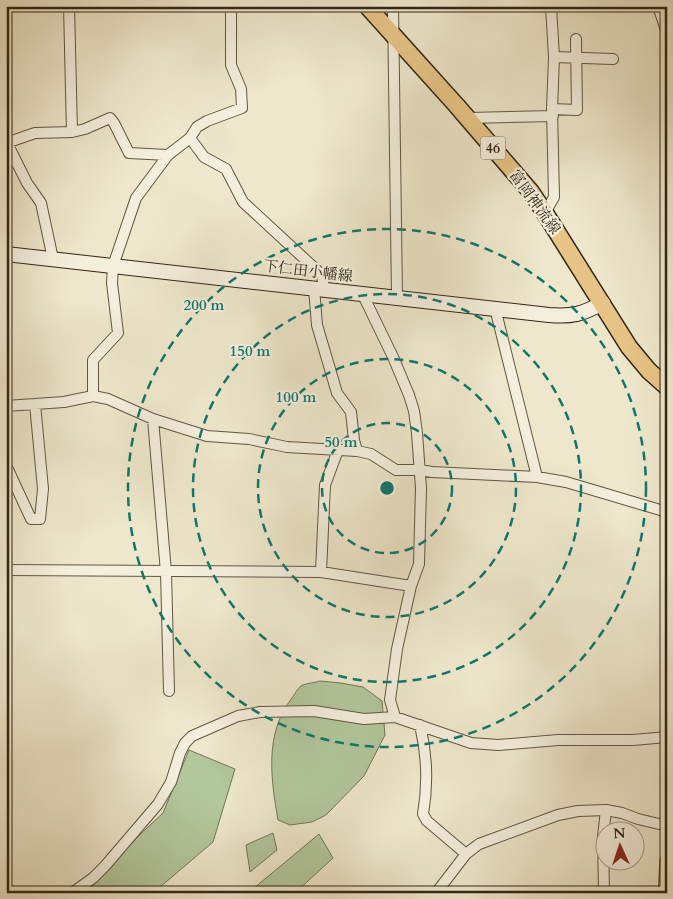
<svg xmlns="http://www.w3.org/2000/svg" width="673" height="899" font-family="Cardo,'Noto Serif JP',serif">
<rect width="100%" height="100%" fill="#eee7cb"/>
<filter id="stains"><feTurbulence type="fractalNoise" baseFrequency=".004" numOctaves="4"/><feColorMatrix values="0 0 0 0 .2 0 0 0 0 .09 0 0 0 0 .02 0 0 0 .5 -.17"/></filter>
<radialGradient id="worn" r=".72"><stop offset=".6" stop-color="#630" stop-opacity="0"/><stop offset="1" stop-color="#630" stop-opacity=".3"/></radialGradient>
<path fill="#b2c79c" stroke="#727658" d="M 320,681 L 341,683 L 363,687 L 382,701 L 385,735 L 364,776 L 326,815 L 312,822 L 290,825 L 278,820 C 271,780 264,733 292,698 C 294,695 298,688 301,686 C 306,683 314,683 320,681 Z
M 189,750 L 235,769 L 213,842 L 153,893 L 78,893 L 163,813 Z
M 273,833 L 277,850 L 250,872 L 246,845 Z
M 319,834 L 333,858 L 295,893 L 248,893 Z"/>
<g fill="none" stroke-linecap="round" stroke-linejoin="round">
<g stroke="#605642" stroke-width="12">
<path id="minor" d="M 69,6 L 72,132
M 393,6 L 397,297
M 658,6 L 667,33
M 554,57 L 613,59
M 552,109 L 577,110 L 576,39
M 468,118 L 553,116
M 190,138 L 204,157 L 226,169 L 243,202 L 322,275 L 324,289
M 6,143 L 35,133 L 72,132 L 85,129 L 110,118 L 114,123 L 129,153 L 168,155
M 7,143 L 27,183 L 41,203 L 53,259
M 545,213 L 554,197 L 552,109 L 554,57 L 551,6
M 314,288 L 317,325 L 337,393 L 351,412 L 354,440 L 357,451
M 362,293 L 393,357 L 409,395 L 414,411 L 417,433 L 421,488 L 419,564 L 411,586 L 397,649 L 390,700 L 395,717
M 495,308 L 537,477
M 93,396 L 93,360 L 118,333 L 112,283 L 113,266 L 136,198 L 168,155 L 190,138 L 197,127 L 207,121 L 242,108 L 241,89 L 231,65 L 231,6
M 6,406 L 64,402 L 93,396 L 108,399 L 153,419 L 207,436 L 249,439 L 287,447 L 357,451 L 371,454 L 396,470 L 420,470 L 432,472 L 537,477 L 566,482 L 667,512
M 153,419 L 166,572 L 169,691
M 6,465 L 31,519 L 40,519 L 43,489 L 35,404
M 6,570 L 321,572 L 411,586
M 321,572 L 325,485 L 338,450
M 420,725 C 427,754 428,785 423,814 L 427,821 L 466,854
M 72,893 L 93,878 L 105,866 L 158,804 L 171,782 L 180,753 L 185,743 L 192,736 L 238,716 L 260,712 L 314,711 L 364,719 L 395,717 L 471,743 L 498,745 L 558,740 L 633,740 L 667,737
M 436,893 L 466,854 L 479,844 L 558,815 L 578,811 L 606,810 L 622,813 L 638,819 L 659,824 L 667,823
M 604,893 L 603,837 L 606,810"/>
</g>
<g stroke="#605642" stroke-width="15">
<path id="tertiary" d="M 665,893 L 667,860"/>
</g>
<g stroke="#312515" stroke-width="16">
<path id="secondary" d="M 6,254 L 549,315 C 573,317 582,314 603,303"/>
</g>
<g stroke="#312515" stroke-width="19">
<path id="primary" d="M 367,6 L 457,106 L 531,192 L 545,213 L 629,347 L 649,371 L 667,387"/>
</g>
<use href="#minor" stroke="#f4efdd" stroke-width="10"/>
<use href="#tertiary" stroke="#f4efdd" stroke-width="12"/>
<use href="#secondary" stroke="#f4efdd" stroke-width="14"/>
<use href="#primary" stroke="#e7c486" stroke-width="16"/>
</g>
<g fill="none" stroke="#0f766e" stroke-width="2.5" stroke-dasharray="9 6">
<circle cx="387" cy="488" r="65"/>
<circle cx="387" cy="488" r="129"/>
<circle cx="387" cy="488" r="194"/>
<circle cx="387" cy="488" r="259"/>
</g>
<g text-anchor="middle" stroke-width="4.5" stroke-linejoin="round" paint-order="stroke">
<rect fill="#f4efdd" stroke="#6c6251" stroke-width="1" x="480.5" y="136.5" width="25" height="23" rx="4"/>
<g font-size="14" font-weight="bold" fill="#312515">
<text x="493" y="153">46</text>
</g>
<g font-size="15" fill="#312515" stroke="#f4efdd">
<text transform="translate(535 202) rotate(54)" y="5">富岡神流線</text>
<text transform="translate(308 271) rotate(7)" y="5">下仁田小幡線</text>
</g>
</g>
<circle cx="387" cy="488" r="8" fill="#0f766e" stroke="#f4efdd" stroke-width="2.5"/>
<g font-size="15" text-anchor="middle" font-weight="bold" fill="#0f766e" stroke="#f4efdd" stroke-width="4.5" stroke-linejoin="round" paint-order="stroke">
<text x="204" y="310">200 m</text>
<text x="250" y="356">150 m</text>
<text x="296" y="402">100 m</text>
<text x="341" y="447">50 m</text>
</g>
<rect width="673" height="899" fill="none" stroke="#eee7cb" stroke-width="25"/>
<rect x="8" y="8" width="658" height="884" fill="none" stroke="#312515" stroke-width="2.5"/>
<rect x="12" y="12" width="648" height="874" fill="none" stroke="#312515"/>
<g transform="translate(620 846) rotate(357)"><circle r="24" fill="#f4efdd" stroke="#a69e8d"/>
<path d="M0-4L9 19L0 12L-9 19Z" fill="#8f2418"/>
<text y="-8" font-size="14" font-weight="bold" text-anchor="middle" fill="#312515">N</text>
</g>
<rect width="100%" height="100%" filter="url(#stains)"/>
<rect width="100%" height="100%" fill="url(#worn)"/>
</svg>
